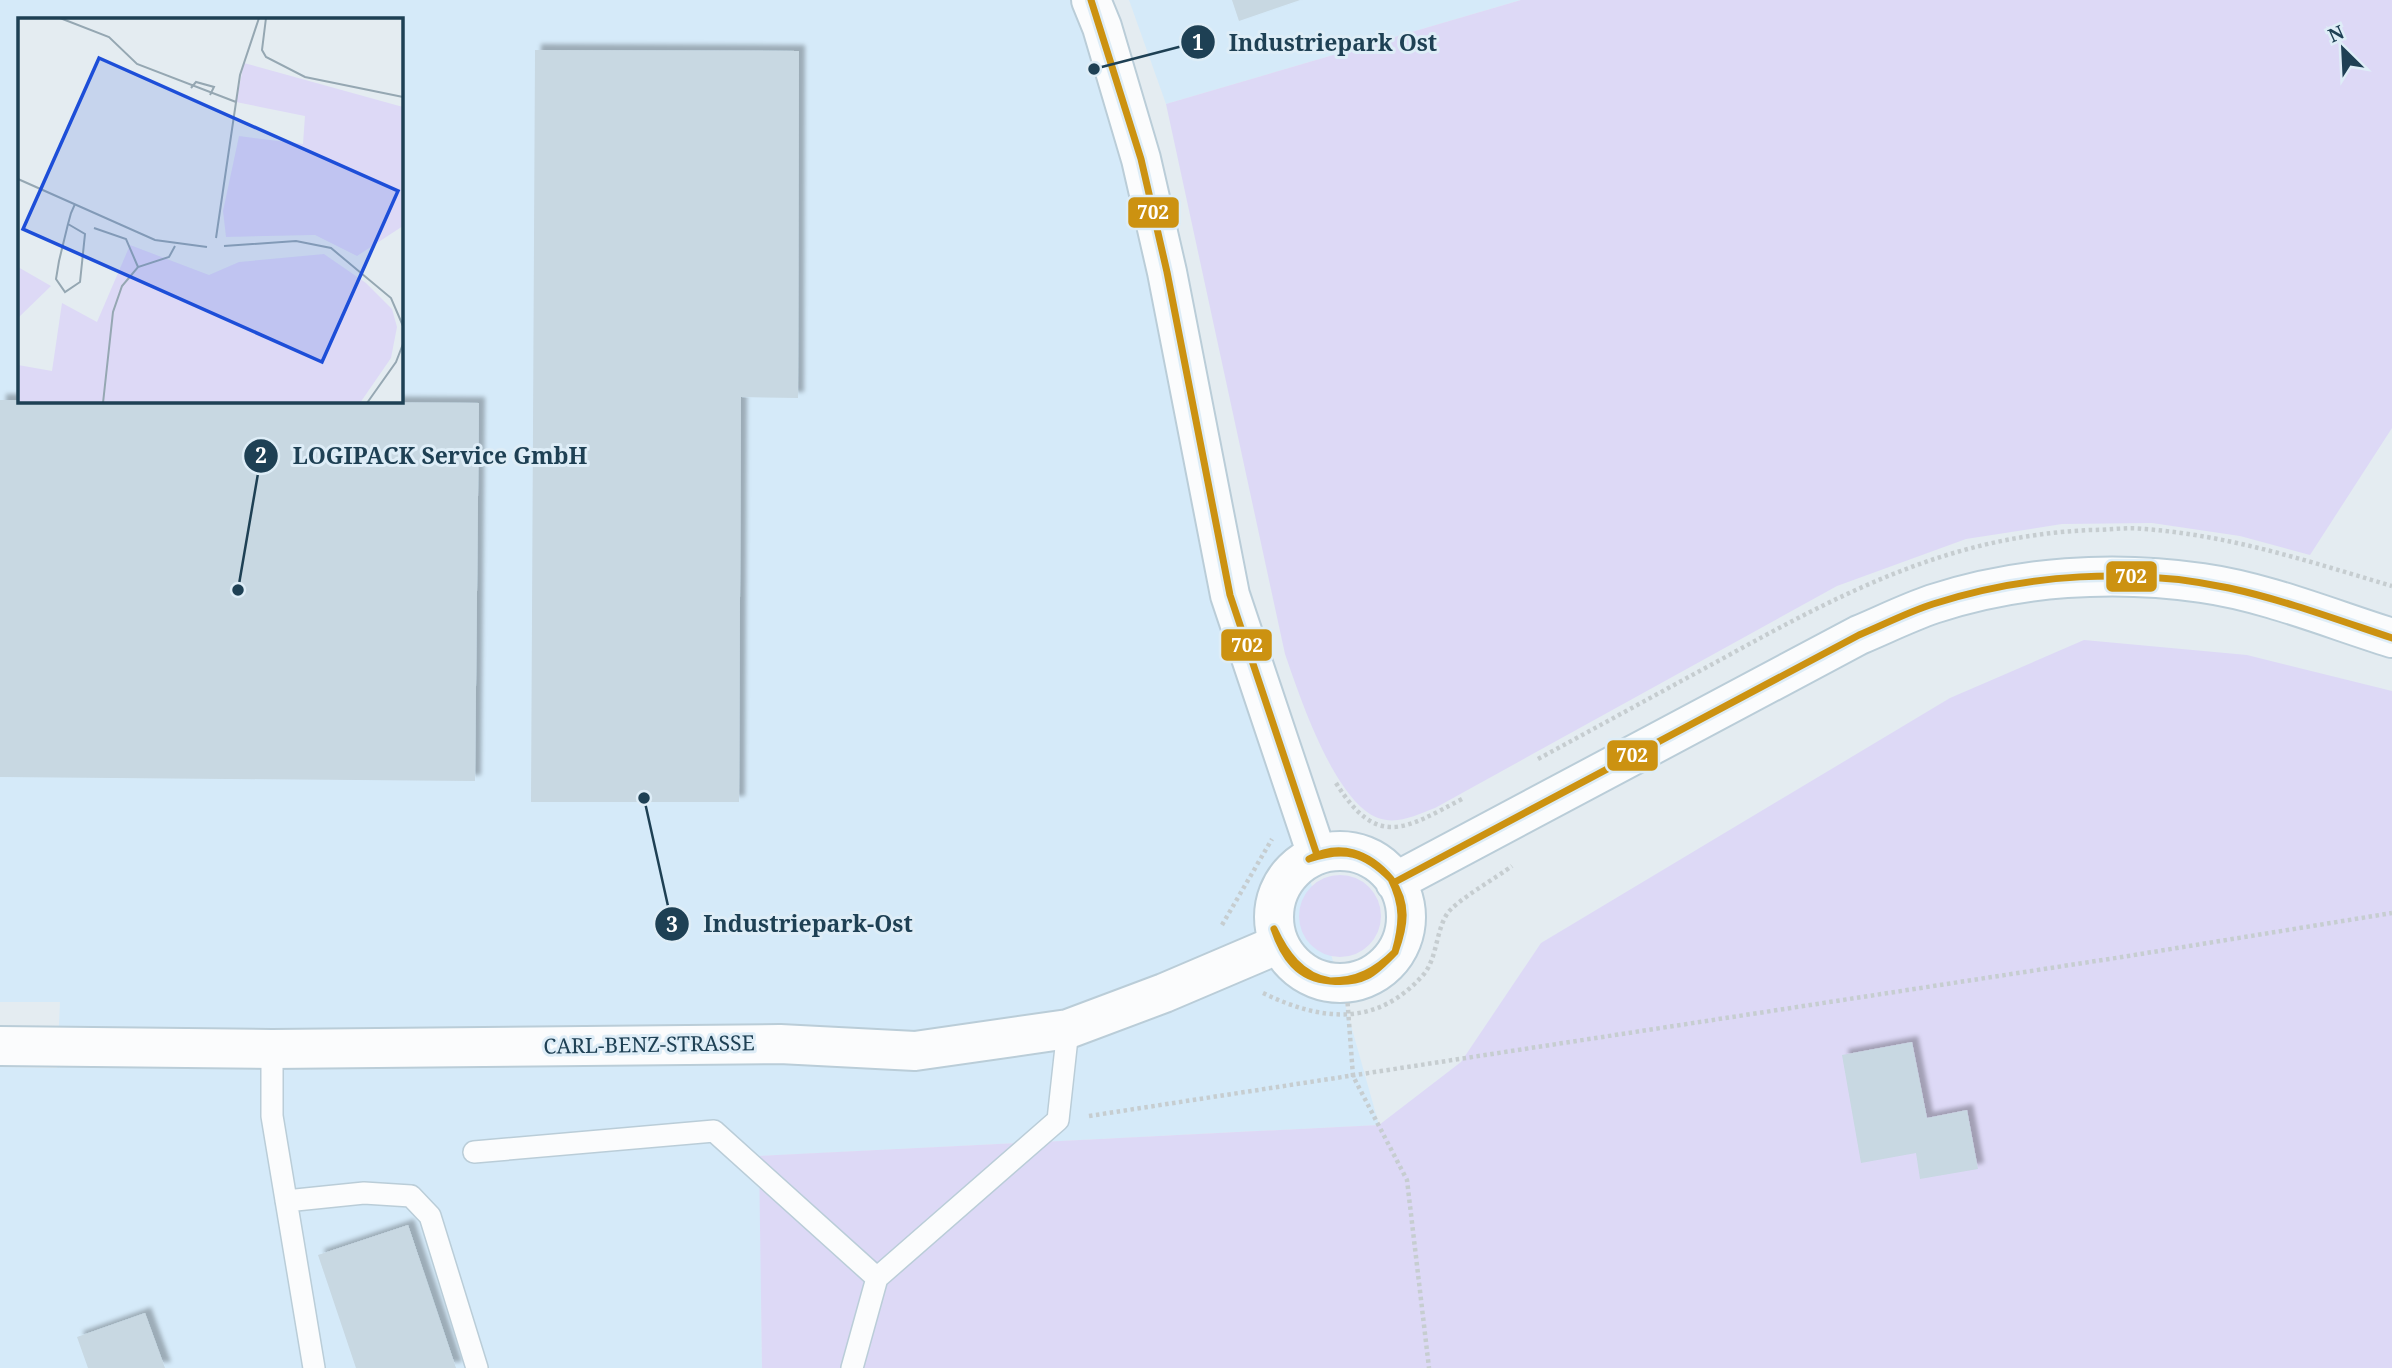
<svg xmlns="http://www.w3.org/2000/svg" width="2392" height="1368" font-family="'Noto Serif',serif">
<defs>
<filter id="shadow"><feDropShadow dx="6" dy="-6" stdDeviation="2" flood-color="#0004"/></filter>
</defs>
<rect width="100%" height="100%" fill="#e4ecf1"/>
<path fill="#d5eaf9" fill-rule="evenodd" d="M 0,0 L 1079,0 L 1167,272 L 1230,595 L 1379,1125 L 760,1156 L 762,1368 L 0,1368 L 0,1067 L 57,1068 L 60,1002 L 0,1002 ZM 19,19 L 401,19 L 401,401 L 19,401 Z
M 1129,0 L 1521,0 L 1166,104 Z"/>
<path fill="#ddd9f6" d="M 1521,0 L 2392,0 L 2392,428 L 2310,555 L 2240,536 L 2152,523 L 2062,524 L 1966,539 L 1837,586 L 1435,808 C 1416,815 1398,825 1378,818 C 1334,801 1300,697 1285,654 L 1166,104 Z
M 2084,640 L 2247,655 L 2392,691 L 2392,1368 L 762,1368 L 759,1156 L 1379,1125 L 1461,1062 L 1541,943 L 1950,698 Z
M1299 916a41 41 0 1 1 82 0a41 41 0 1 1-82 0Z"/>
<path fill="#c8d8e2" filter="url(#shadow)" d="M 1232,0 L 1300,0 L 1239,21 Z
M 535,50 L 799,51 L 798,398 L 741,397 L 739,802 L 531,802 Z
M 0,400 L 479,403 L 475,781 L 0,777 Z
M 1912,1042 L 1927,1118 L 1967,1110 L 1978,1169 L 1920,1179 L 1916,1153 L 1861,1163 L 1842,1055 Z
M 408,1225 L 456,1368 L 356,1368 L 318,1255 Z
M 145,1313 L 165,1368 L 88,1368 L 77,1337 Z"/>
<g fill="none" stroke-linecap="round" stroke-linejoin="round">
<g stroke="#bacdd8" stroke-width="24">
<path id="lane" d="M 272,1049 L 272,1116 L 314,1368
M 474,1152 L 714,1131 L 877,1278
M 286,1201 L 364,1193 L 411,1196 L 430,1216 L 477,1368
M 852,1368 L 877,1278 L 1058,1120 L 1068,1029"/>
</g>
<g stroke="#bacdd8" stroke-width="42">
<path id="street" d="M 1091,0 L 1102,27 L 1141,159 L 1167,272 L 1230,595 L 1317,855
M1274 917a66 66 0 1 1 132 0a66 66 0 1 1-132 0Z
M 1395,882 L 1859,635 C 1883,625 1907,613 1933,604 C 2019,576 2113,570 2202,583 C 2266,592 2331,619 2392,638
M 0,1046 L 272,1049 L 780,1044 L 915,1051 L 1068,1029 L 1164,993 L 1279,944"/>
</g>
<path stroke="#c6cdd0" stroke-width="4.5" stroke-dasharray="3.5 3.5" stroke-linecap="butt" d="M 1538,759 C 1599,726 1659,693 1720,660 C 1842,593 1949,536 2091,530 C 2109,530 2127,527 2144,529 C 2229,535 2311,562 2392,586
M 1336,783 C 1377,849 1405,829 1462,799
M 1222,925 L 1272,839
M 1346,982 L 1353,1076 L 1407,1180 L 1429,1368
M 1263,993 C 1321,1021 1377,1028 1424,974 C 1437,958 1436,931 1447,914 C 1454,902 1499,876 1512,866
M 1089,1116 L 2122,957 L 2392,913"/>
<use href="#lane" stroke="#fbfcfd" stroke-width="21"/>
<use href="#street" stroke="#fbfcfd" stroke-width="38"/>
<g stroke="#deedf7" stroke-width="12">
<path id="bus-1" d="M 1091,0 L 1141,159 L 1167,272 L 1230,595 L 1317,855
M 1309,859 C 1340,842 1369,853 1391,879
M 1309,859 C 1345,847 1364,852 1391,879
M 1391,879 C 1408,904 1405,925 1395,952
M 1391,879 C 1404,905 1403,924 1395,952
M 1395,882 L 1859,635 C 1883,625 1908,612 1933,604 C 2026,574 2133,567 2229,588 C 2284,600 2338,620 2392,638
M 1274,929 C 1285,953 1301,976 1330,981
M 1274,929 C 1283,956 1298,979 1330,981
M 1330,981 C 1357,981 1376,971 1395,952
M 1330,981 C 1363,984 1373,975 1395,952"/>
</g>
<use href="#bus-1" stroke="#cc9211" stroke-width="7"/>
</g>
<g text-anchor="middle" stroke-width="6" stroke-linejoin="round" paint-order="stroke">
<g font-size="21" fill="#1e4054" stroke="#deedf7">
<text transform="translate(649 1045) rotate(-1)" y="7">CARL-BENZ-STRASSE</text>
</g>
</g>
<g transform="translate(18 18)">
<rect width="385" height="385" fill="#e4ecf1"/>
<path d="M 226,45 L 385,89 L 385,208 L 339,238 L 297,217 L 208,219 L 205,193 L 221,118 L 285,126 L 287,98 L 218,84 ZM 112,227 L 191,257 L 221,244 L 306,236 L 348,265 L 374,291 L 379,309 L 373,340 L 342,385 L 0,385 L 0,347 L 34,353 L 44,285 L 79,304 ZM 0,249 L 33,268 L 0,300 Z" fill="#ddd9f6"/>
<path fill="none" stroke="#95a7b2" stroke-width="2" d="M 42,0 L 91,19 L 119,46 L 218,84M 248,0 L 244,32 L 248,39 L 287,59 L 385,79M 173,70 L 178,64 L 196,69 L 192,77M 0,161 L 137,222 L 189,229M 50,206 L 67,216 L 62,264 L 47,274 L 38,261 L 41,243 L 50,206 L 53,195 L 57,186M 76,210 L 108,221 L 120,249M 198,220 L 222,57 L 241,0M 206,228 L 278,223 L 313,230 L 373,280 L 385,308M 85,385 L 95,294 L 104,268 L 120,249 L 151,239 L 157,228M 349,385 L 378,344 L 385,326"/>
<path fill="#1d4ed8" fill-opacity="0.15" stroke="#1d4ed8" stroke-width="3.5" d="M 81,40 L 380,173 L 304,344 L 5,211 Z"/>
<rect width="385" height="385" fill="none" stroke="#1e4054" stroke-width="3.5"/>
</g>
<path fill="none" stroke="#1e4054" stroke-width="2.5" d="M1094 69L1198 42M238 590L261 456M644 798L672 924"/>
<g fill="#1e4054" stroke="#deedf7" stroke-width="2.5">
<circle cx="1094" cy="69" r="7"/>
<circle cx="238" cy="590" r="7"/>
<circle cx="644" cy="798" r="7"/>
<circle cx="1198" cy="42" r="18"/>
<circle cx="261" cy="456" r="18"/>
<circle cx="672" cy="924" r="18"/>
</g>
<g font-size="21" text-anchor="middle" font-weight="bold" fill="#fff">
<text x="1198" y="50">1</text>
<text x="261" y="463">2</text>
<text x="672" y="932">3</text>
</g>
<g font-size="23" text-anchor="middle" font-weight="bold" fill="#1e4054" stroke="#deedf7" stroke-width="6" stroke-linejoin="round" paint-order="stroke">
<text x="1333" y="51">Industriepark Ost</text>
<text x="440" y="464">LOGIPACK Service GmbH</text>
<text x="808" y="932">Industriepark-Ost</text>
</g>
<g stroke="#deedf7" stroke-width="2.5">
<rect x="1127" y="196" width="53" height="33" rx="7" fill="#cc9211"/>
<rect x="2105" y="560" width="53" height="33" rx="7" fill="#cc9211"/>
<rect x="1220" y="628" width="53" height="34" rx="7" fill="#cc9211"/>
<rect x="1606" y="739" width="53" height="33" rx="7" fill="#cc9211"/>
</g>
<g font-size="19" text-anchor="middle" font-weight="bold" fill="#fff">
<text x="1153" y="219">702</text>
<text x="2131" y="583">702</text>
<text x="1247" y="652">702</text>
<text x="1632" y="762">702</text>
</g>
<g transform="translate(2343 49) rotate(336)" stroke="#deedf7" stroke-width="5" paint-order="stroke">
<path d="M0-5L12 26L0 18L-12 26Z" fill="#1e4054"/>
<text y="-10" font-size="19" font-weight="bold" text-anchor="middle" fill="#1e4054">N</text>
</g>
</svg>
